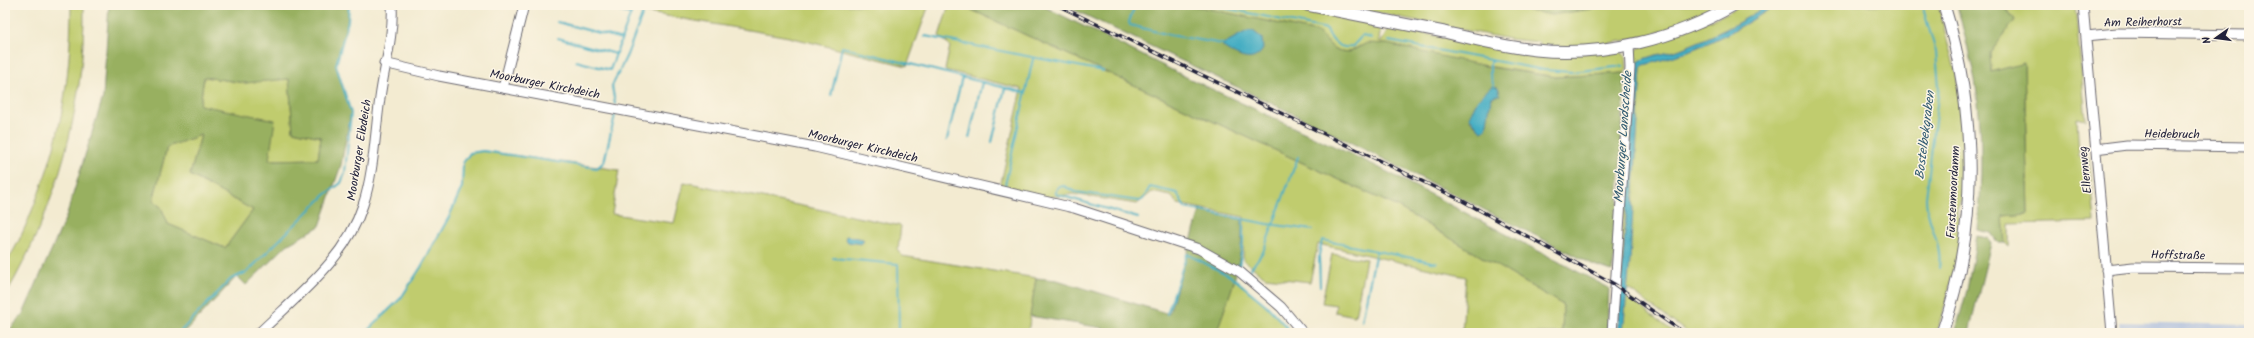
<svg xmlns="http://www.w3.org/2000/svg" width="2254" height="338" font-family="Kalam,sans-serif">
<rect width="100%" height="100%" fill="#fcf5e5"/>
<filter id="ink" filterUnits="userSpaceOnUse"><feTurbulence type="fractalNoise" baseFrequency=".025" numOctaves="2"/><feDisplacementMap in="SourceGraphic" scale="8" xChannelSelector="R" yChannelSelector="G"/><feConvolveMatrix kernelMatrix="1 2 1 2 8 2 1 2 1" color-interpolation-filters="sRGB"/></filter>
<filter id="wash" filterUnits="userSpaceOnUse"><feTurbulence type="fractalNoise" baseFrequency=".012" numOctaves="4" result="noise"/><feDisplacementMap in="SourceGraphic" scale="16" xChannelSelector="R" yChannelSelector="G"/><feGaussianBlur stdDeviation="0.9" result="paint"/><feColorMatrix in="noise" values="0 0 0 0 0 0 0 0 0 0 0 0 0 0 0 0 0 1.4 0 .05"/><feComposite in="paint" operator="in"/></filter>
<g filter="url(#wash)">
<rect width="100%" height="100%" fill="#f3ebd1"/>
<path fill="#b7c5de" d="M 2119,322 L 2249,325 L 2249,333 L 2120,333 Z"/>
<path fill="#c0cc6e" stroke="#717754" d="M 71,5 L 84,5 C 85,108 57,207 5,296 C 5,287 2,274 6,265 C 10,255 17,246 21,236 C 30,217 37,198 44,179 C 64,123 71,64 71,5 Z
M 642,5 L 929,5 L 907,66 L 789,37 L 643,12 L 640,9 Z
M 949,5 L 961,5 L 1396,206 L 1563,305 L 1562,333 L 1462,333 L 1466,277 L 1318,244 L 1310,282 L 1265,277 L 1243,260 L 1244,217 L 1178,204 L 1171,196 L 1152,192 L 1137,204 L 1073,194 L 1045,198 L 1000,187 L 1022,89 L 945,70 L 950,46 L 939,36 Z
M 1191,5 L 1279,5 L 1381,25 L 1379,41 L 1381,42 L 1390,27 L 1532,54 L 1619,51 L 1626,56 L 1627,68 L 1625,73 L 1556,77 L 1360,46 L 1349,52 L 1340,51 L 1333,48 L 1318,32 Z
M 1338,5 L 1726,5 C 1668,34 1604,51 1539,46 L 1539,42 L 1509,39 Z
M 1741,5 L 1767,5 C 1740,24 1709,38 1678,50 C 1666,54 1647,55 1637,63 L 1621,285 L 1618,283 L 1634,52 L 1639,48 L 1723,15 Z
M 1775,5 L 1938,5 L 1956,74 L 1962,110 L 1965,193 L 1957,208 L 1957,214 L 1960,219 L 1961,237 L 1946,302 L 1936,333 L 1688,333 L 1627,288 L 1641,68 L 1643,65 C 1691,53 1735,33 1775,5 Z
M 2004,5 L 2075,5 L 2086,120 L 2077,118 L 2079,157 L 2089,158 L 2095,222 L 2009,224 L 2009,247 L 2005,243 L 2003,216 L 2028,214 L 2024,64 L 1991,72 L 1990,53 L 2015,20 Z
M 204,77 L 245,83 L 289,78 L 293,131 L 321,137 L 318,159 L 269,160 L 200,105 Z
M 201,135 L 190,175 L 253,210 L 225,248 L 168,224 L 161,207 L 153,201 L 167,147 Z
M 483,151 L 619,170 L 612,214 L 674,223 L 684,182 L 901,226 L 898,250 L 902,256 L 1036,278 L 1028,333 L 365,333 L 401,298 L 421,267 L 449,217 L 462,187 L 463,163 L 470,153 Z
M 1332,254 L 1366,259 L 1355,316 L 1335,312 L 1336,305 L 1322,303 Z
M 1235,279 L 1266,305 L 1292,333 L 1216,333 Z
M 1625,295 L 1675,333 L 1623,333 Z"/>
<path fill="#98b061" stroke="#5d694e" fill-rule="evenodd" d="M 109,5 L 349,5 L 348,21 L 336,65 L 351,113 L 341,165 L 320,226 L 287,245 L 246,285 L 237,276 L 184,333 L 7,333 L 23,314 L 66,217 L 103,97 ZM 204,77 L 245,83 L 289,79 L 293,131 L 321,137 L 318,159 L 269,160 L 275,120 L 200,105 ZM 201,135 L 190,175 L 253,210 L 225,248 L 168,224 L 161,207 L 153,201 L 167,147 Z
M 961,5 L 1041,5 L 1184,76 L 1374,165 L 1609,288 L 1607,333 L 1562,333 L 1563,305 L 1396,206 Z
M 1064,5 L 1191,5 L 1318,32 L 1333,48 L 1340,51 L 1349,52 L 1367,43 L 1387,44 L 1490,67 L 1556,77 L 1625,73 L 1616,250 L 1612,271 L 1594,265 L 1296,115 ZM 1499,89 L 1499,93 L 1491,98 L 1486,124 L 1481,131 L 1470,120 C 1477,98 1479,99 1499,89 Z
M 1500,5 L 1619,5 L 1551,15 Z
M 1957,5 L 2003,5 L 2015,20 L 1990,53 L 1991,72 L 2024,63 L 2028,214 L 2003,216 L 2005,243 L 1998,243 L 1991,233 L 1978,230 C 1982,180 1983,129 1975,80 C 1970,55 1963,30 1957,5 Z
M 1200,211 L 1242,219 C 1244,260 1230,295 1216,333 L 1103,333 L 1103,328 L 1030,316 L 1036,278 L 1057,280 L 1169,314 Z
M 1977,236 L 1988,238 L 1991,243 L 1969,333 L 1955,333 L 1967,290 Z"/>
<path fill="#44adc3" stroke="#33687f" d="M 1767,5 L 1775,5 C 1735,33 1691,53 1644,65 L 1641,68 L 1630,261 L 1623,333 L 1618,333 L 1637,63 C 1647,55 1666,54 1678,50 C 1709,38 1740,24 1767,5 Z
M 1247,31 L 1253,31 L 1262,38 L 1263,49 C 1253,67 1235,55 1223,47 L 1223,44 Z
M 1492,86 L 1498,87 L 1500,95 L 1495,95 L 1491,98 L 1486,129 L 1481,131 L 1469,117 L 1478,99 Z
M 846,236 L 863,239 L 864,241 L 861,244 L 848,242 L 845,239 Z"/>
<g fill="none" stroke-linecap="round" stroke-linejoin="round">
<path stroke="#44adc3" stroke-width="2" d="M 592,5 L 631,14
M 1135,5 L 1129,22 L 1130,25 L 1170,35 L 1223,44
M 1209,5 L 1327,29 C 1331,41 1338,49 1352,47 L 1362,36 L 1372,38
M 1922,5 L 1936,52 L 1939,87 L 1926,198 C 1926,223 1943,242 1939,268
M 557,22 L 622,39
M 925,36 L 1103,71
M 558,38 L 616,54
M 1389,41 L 1544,70 L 1572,72 L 1623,66
M 1490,60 L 1490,75 L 1494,86
M 576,61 L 610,70 L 634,5
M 831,96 L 842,47 L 1026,93
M 615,104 L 612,86 L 627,55 L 646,5
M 969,138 L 982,82
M 947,140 L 962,77
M 992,142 L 1005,88
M 1005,185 L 1033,59
M 1138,218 L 1056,194 L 1056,191 L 1058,187 L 1064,186 L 1076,192 L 1139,201 L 1143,199 L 1150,187 L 1177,193 L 1185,208 L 1268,224 L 1312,230
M 833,258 L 898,264 L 899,333
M 1239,266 L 1243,241 L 1243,219
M 1249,271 L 1263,252 L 1298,157
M 1320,286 L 1319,255 L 1322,240 L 1437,263
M 1167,314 L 1187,254 L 1232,277 L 1266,305 L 1292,333
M 1362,321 L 1376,251
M 179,333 L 231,279 L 247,272 L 325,195 L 341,183 L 345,173 L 351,113 L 336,65 L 348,21 L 349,5
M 365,333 L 401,298 L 421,267 L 449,217 L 462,187 L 463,163 L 470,153 L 483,151 L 597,168 L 604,162 L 615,115"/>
</g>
</g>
<g filter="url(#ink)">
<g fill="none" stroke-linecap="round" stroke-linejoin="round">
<g stroke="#6b6870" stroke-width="11">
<path id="minor" d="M 2083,5 L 2112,333
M 2086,36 L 2117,33 L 2249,35
M 384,63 L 439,76 L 815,147 L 1074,208 L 1199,249 L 1240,272 L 1281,307 L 1303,333
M 503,88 L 524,5
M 2095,149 L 2127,145 L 2249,147
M 2106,270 L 2133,267 L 2249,268
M 259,333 C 298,295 346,259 363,205 C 374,172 375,133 380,98 C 384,67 394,36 392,5
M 1612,333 L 1630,68 L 1629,45"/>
</g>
<g stroke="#6b6870" stroke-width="13">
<path id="major" d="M 1307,5 C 1352,14 1398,23 1444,32 C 1474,39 1505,47 1536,50 C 1603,57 1676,39 1734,5
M 1942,333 C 1979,226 1977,112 1944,5"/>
</g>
<use href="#minor" stroke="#fff" stroke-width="9"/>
<use href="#major" stroke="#fff" stroke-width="11"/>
<g stroke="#22223b" stroke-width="3.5">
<path id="rail" d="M 1057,5 L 1461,200 L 1614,284 L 1684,333"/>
</g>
<use href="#rail" stroke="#fcf5e5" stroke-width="2" stroke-dasharray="6" stroke-linecap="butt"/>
</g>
</g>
<g text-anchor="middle" stroke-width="3" stroke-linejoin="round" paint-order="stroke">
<g font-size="12" fill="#22223b" stroke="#fcf5e5">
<text transform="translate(2143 22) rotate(-1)" y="4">Am Reiherhorst</text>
<text transform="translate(545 84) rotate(11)" y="4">Moorburger Kirchdeich</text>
<text transform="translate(2172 134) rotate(1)" y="4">Heidebruch</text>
<text transform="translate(863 146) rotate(13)" y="4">Moorburger Kirchdeich</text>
<text transform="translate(359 150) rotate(-81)" y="4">Moorburger Elbdeich</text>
<text transform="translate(2085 170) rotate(-96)" y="4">Ellernweg</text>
<text transform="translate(1953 192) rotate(-87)" y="4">Fürstenmoordamm</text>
<text transform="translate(2178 255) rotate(1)" y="4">Hoffstraße</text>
</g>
<g font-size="13" font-style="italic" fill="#305a71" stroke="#fcf5e5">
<text transform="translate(1924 135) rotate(-83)" y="5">Bostelbekgraben</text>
<text transform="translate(1622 137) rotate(-86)" y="5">Moorburger Landscheide</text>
</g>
</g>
<rect width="2254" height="338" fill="none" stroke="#fcf5e5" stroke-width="20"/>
<g transform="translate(2216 38) rotate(256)" stroke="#fcf5e5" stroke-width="3" paint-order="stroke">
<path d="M0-3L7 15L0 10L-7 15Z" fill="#22223b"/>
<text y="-6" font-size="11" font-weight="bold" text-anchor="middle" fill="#22223b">N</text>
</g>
</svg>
